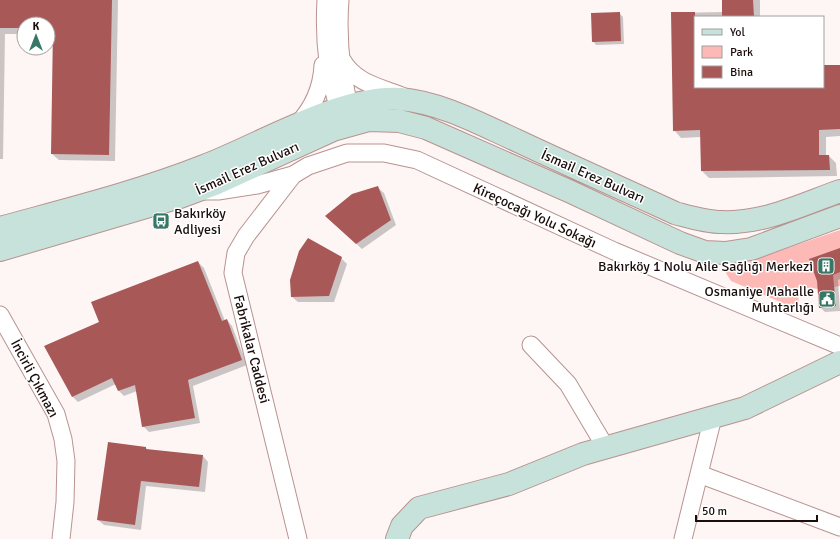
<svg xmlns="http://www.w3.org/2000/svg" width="840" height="539" font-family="Signika,sans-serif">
<rect width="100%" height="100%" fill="#fef6f5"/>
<path fill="#fcb9b6" d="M 840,230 L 840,286 L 820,289 L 798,287 L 799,310 L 731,281 L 724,270 Z"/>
<path fill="#0003" d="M 0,0 L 118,0 L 115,161 L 59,160 L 52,154 L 54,35 L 48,35 L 48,24 L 24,24 L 24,34 L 5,34 L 3,159 L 0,159 Z
M 723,0 L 760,0 L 760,17 L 695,17 L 695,87 L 823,87 L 823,66 L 840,66 L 840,136 L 826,137 L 826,156 L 829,156 L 836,163 L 837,176 L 709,178 L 702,171 L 701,137 L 681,138 L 674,130 L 672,13 L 723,12 Z
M 619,13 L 623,17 L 624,44 L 596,45 L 593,41 Z
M 378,188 L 384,193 L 396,225 L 362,249 L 332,221 Z
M 840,249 L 840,279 L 838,280 L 840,311 L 825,312 L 820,307 Z
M 341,258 L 347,264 L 334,302 L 298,302 L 292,297 Z
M 198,262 L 204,268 L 225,321 L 227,320 L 232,326 L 247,365 L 193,386 L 200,423 L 149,432 L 143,426 L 137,391 L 124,396 L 119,391 L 116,384 L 78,402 L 73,397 L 46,346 L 100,323 Z
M 146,448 L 148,450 L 203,456 L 208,462 L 205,492 L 146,486 L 141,530 L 104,525 L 98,520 Z"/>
<path fill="#a85856" d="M 0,0 L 112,0 L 109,155 L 51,154 L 53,29 L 48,29 L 48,24 L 24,24 L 24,28 L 0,28 Z
M 722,0 L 753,0 L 754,17 L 722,17 Z
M 620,12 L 621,41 L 592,42 L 591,13 Z
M 671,12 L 695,12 L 695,87 L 823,87 L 823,65 L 840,65 L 840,129 L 819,130 L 819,155 L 829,155 L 830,170 L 701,171 L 700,130 L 673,131 Z
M 378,186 L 391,220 L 356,244 L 325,216 L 352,194 Z
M 308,238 L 342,257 L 329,296 L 291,297 L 290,280 L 299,251 Z
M 840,248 L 840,272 L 833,275 L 836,306 L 819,308 L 817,281 L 809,259 Z
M 198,261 L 222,321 L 227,319 L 242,360 L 188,380 L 195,418 L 142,427 L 135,385 L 118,391 L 112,378 L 72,397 L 44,346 L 99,322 L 91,302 Z
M 108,442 L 146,447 L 146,449 L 203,455 L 199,487 L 141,481 L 135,525 L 97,520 Z"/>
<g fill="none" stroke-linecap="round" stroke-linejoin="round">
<g stroke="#b89390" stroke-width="19">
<path id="street" d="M 326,0 C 324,34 326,66 336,99 L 349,107
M 340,0 C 337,40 341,78 352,116
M 342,60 C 355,83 379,87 402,96
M 297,125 C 313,108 322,88 323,65
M 293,175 L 246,236 L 236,253 L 233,273 L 298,539
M 205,191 L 218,191 L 257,185 L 293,175 L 308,166 L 347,153 L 384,153 L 417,160 L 614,251 L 840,346
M 0,315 L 56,414 L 63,439 L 66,461 L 65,502 L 61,539
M 531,345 L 568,384 L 606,448
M 699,474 L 840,527
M 683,539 L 713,417"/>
</g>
<g stroke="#b89390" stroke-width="24">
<path id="secondary" d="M 0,228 C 69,209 138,192 204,166 C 259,145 343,94 401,99 C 443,103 482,125 520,142 C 571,166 623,189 675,213 C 690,217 706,222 722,222 C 763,224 803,204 840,191
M 0,250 L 180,197 L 215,184 L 333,130 L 369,120 L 399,121 L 426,128 L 571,192 L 680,243 L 705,252 L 725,253 L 751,249 L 840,216
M 397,539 L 402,526 L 419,508 L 509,484 L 583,454 L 745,408 L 840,362"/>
</g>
<use href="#street" stroke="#fff" stroke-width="17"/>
<use href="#secondary" stroke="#c6e2da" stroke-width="22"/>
</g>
<defs>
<g id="bus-square" transform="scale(0.9)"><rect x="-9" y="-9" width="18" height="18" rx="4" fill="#377765" stroke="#fff"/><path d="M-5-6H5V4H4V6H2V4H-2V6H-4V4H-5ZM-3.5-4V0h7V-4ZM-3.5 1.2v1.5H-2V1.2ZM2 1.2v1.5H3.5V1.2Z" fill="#fff"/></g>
<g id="building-square" transform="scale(0.9)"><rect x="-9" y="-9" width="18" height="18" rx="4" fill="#377765" stroke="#fff"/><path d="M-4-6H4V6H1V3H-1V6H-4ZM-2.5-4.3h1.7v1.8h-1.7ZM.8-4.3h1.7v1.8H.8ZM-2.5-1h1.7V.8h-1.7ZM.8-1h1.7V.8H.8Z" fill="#fff"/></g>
<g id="civic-square" transform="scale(0.9)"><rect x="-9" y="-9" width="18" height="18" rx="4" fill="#377765" stroke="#fff"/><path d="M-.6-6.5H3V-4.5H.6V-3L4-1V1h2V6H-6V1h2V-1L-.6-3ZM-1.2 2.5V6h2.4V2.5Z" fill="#fff"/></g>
</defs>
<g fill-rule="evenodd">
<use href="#bus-square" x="161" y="221"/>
<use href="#building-square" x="826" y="266"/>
<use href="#civic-square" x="827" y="299"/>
</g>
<g text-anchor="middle" stroke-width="3" stroke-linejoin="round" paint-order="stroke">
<g font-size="14" fill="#1a0d0c" stroke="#fff">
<text transform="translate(247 168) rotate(-24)" y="5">İsmail Erez Bulvarı</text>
<text transform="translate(593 176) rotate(24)" y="5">İsmail Erez Bulvarı</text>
<text transform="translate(535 215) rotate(25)" y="5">Kireçocağı Yolu Sokağı</text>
<text transform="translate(252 349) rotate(76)" y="5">Fabrikalar Caddesi</text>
<text transform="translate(35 378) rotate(62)" y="5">İncirli Çıkmazı</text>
</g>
<g font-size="14" fill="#1a0d0c" stroke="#fff" text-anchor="end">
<text x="174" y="218" text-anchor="start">Bakırköy<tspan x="174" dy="16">Adliyesi</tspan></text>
<text x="813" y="271">Bakırköy 1 Nolu Aile Sağlığı Merkezi</text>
<text x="814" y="296">Osmaniye Mahalle<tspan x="814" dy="16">Muhtarlığı</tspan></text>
</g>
</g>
<rect x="694" y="16" width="130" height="72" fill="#ffffff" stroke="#a39e9e"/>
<rect x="702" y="29" width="20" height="6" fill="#c6e2da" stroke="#a39e9e"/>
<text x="730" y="36" font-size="12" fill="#1a0d0c">Yol</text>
<rect x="702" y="46" width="20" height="12" fill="#fcb9b6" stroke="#a39e9e"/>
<text x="730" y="56" font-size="12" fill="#1a0d0c">Park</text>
<rect x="702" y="66" width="20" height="12" fill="#a85856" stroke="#a39e9e"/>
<text x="730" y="76" font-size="12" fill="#1a0d0c">Bina</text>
<g transform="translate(36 36)"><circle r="19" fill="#ffffff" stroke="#a39e9e"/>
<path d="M0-3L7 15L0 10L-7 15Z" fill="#377765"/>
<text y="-6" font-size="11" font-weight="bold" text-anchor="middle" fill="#1a0d0c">K</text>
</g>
<path d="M696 515v6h121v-6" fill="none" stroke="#1a0d0c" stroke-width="2"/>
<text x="702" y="515" font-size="12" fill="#1a0d0c" stroke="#ffffff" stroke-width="3" paint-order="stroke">50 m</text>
</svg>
